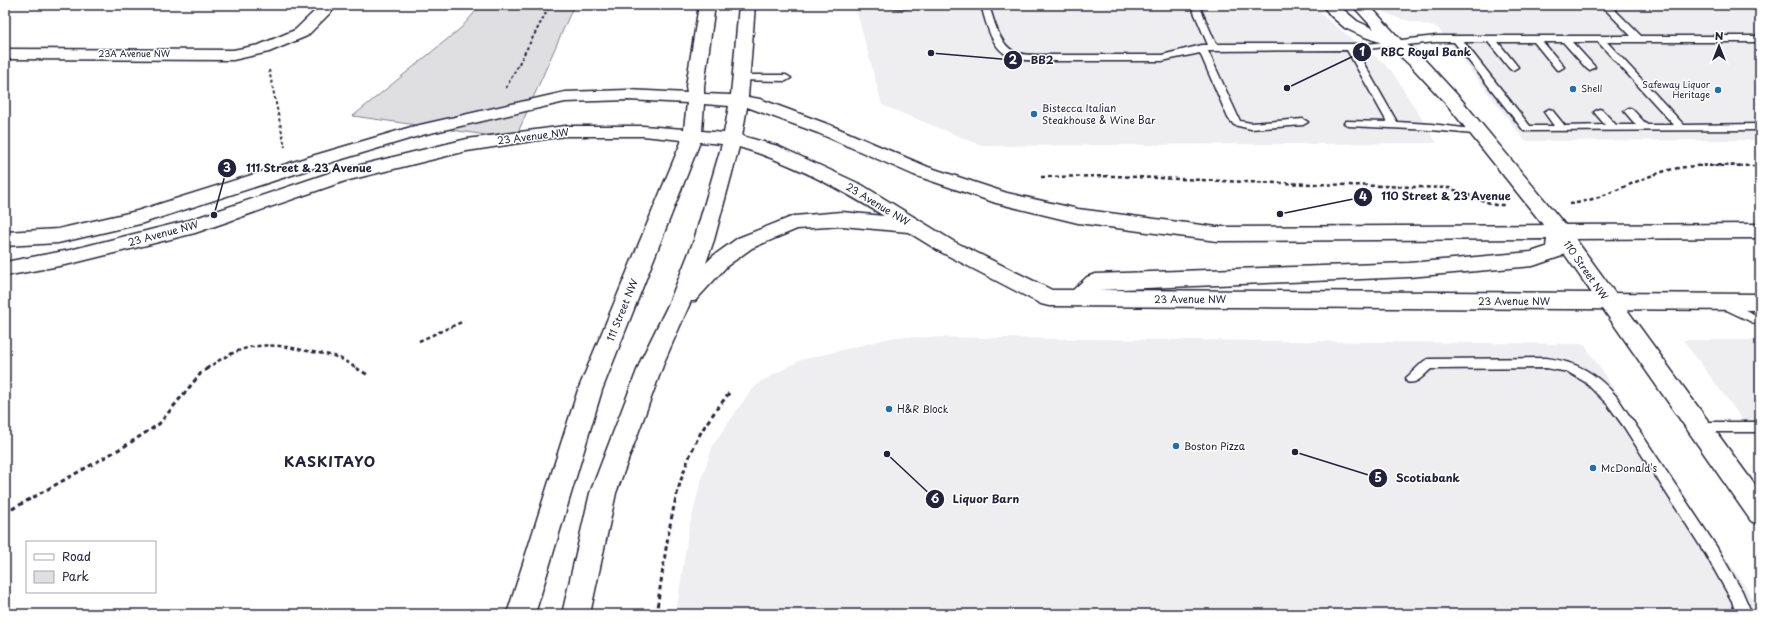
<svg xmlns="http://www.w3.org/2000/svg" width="1765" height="619" font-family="'Playpen Sans',sans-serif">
<rect width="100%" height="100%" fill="#fff"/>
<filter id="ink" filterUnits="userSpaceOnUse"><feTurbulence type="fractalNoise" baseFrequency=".025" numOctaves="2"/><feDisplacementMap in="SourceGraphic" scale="8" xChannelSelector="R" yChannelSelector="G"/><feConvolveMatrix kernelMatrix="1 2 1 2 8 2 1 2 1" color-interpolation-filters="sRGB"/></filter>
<g filter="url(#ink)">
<path fill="#eeeef1" d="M 855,5 L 1316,5 L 1325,18 L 1384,63 L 1388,69 L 1391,70 L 1437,143 L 983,146 L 882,105 Z
M 1380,5 L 1760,5 L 1760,140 L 1525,141 L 1438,28 L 1398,18 L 1386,13 Z
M 895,337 L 1584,344 L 1760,609 L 1760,614 L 676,614 L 688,532 L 702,477 L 713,445 L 749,393 L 760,382 L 801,360 Z
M 1683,340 L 1760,340 L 1760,443 Z"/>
<path fill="#dfdfe2" stroke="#80808e" d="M 481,5 L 574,5 L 515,139 L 353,116 L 461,28 Z"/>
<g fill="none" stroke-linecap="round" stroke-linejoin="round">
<g stroke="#22223b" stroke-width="3">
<path id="service" d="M 889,5 L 914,5 C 909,9 894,9 889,5 Z
M 981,5 L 989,5 C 994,21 1000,48 1018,53 C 1024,55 1031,55 1037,55 L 1162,55 L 1202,45 L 1208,45 L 1191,5 L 1199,5 L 1216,44 L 1367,44 L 1436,36 L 1631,36 L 1601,5 L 1610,5 L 1641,36 L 1760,36 L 1760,42 L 1607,42 L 1684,125 L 1760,124 L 1760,130 L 1524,131 L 1454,42 L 1436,42 L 1356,50 L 1397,122 L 1431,124 L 1480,130 L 1485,133 L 1484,135 L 1431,130 L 1349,126 L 1344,123 L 1346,121 L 1387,122 L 1347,50 L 1208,51 L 1240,121 L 1251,123 L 1303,119 L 1308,122 L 1303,125 L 1251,129 L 1234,125 L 1228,118 L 1200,53 L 1162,61 L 1037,61 C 1028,60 1018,60 1009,56 C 991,48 986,22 981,5 ZM 1464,42 L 1488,42 L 1510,69 L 1513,70 L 1518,67 L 1498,42 L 1534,42 L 1556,69 L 1559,70 L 1564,67 L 1543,42 L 1563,42 L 1587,69 L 1590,70 L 1595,67 L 1572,42 L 1598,42 L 1674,125 L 1647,125 L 1632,109 L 1629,108 L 1624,111 L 1636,125 L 1616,125 L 1602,110 L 1599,109 L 1594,112 L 1605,125 L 1565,126 L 1552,110 L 1549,109 L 1544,112 L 1554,126 L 1530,126 Z
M 741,75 L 786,75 L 791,78 L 786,81 L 738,80 L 736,78 L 738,76 Z
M 1720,298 L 1760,317 L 1760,326 L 1716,305 L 1714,302 L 1716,299 Z
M 1546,358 C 1578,362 1596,373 1617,397 L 1716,546 L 1742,591 L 1752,614 L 1736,614 L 1732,601 L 1706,555 L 1624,427 L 1608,405 L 1585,382 L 1568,372 L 1546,368 L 1431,369 C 1424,375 1417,385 1407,382 L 1406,378 L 1424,361 L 1428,359 Z
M 1698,422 L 1760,422 L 1760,432 L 1698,432 L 1693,431 L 1691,427 L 1693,423 Z"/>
</g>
<g stroke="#22223b" stroke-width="3">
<path id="minor" d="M 321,5 L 338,5 L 307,36 L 269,52 L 233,60 L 5,59 L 5,49 L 233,50 L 259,45 L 295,30 Z
M 1322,5 L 1338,5 L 1357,21 L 1374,29 L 1352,5 L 1369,5 L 1401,40 L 1423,58 L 1460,98 L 1566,226 L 1760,492 L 1760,525 L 1751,521 L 1552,236 L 1448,106 L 1411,66 L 1388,45 L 1362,36 L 1345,28 L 1331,16 Z"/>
</g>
<g stroke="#22223b" stroke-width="3">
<path id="secondary" d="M 699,5 L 715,5 L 704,86 L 704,94 L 731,95 L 739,5 L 755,5 L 748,97 L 760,99 L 830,125 L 928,167 L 1007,193 L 1078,209 L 1217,227 L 1760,224 L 1760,238 L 1568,239 L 1565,251 L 1562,256 L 1533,266 L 1409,277 L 1099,290 L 1760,294 L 1760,310 L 1049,306 L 1041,304 L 939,251 L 908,232 L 842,226 L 797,229 L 752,248 L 727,266 L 695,301 L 691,301 L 665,360 L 616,493 L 590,614 L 562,614 L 590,493 L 641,360 L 669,303 L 694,240 L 722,144 L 700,142 L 602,390 L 535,614 L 507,614 L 578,390 L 682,140 L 643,136 L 565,136 L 467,151 L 345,181 L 195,233 L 70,264 L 5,276 L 5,262 L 70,250 L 190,220 L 332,172 L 467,139 L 565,126 L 643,126 L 684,129 L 687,103 L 628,100 L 565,102 L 422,135 L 326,164 L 140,224 L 58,243 L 5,246 L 5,232 L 58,229 L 137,211 L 312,156 L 411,127 L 565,92 L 628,90 L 687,93 L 686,86 ZM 704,104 L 729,106 L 724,133 L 702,131 ZM 747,107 L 818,133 L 914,175 L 996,203 L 1078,223 L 1217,241 L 1547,239 L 1546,247 L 1531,252 L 1409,263 L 1095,274 L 1087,277 L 1073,290 L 1052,290 L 953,241 L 862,185 L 778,146 L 742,136 ZM 739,147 C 790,162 839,188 884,216 L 842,212 L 794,216 L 738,238 L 713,256 L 706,263 L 714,240 Z"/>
</g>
<path stroke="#22223b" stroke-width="2" stroke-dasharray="3 2.5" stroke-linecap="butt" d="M 269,70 L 285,147
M 506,88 L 550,5
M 1698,166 L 1743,166"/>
<path stroke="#22223b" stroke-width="2.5" stroke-dasharray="4 3" stroke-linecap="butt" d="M 1041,177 L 1114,176 L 1246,182 L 1449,188 L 1495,205 L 1504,205
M 1569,204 C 1603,200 1630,182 1662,172 C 1694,162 1727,166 1760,166
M 419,341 L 464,321
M 206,369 C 243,343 264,341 307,351 C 317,353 330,354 339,358 C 346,361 352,366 358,369"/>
<path stroke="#22223b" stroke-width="3" stroke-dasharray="4.5 3.5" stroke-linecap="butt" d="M 356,368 L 368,375
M 5,513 L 125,446 L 159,424 L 201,373 L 208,368
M 656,614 C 666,555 670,492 698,438 C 706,422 718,408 729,393"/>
<use href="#service" fill="#fff" fill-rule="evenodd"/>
<use href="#minor" fill="#fff" fill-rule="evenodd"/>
<use href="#secondary" fill="#fff" fill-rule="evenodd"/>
</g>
</g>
<g fill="#1f6fb2" stroke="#fff" stroke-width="1.5">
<circle cx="1573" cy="89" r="4"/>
<circle cx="1718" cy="90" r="4"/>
<circle cx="1034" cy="114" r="4"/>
<circle cx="889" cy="409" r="4"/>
<circle cx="1176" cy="446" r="4"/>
<circle cx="1593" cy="468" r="4"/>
</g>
<g text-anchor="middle" stroke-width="3" stroke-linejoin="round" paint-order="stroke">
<g font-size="9" fill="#22223b" stroke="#fff">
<text x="134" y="57">23A Avenue NW</text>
</g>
<g font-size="9" fill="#22223b" stroke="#fff" text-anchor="end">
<text x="1710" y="88">Safeway Liquor<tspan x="1710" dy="10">Heritage</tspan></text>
<text x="1581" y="92" text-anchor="start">Shell</text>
</g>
<g font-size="10" fill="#22223b" stroke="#fff" text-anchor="start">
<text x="1042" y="112">Bistecca Italian<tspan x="1042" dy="12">Steakhouse &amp; Wine Bar</tspan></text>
<text x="897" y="413">H&amp;R Block</text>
<text x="1184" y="450">Boston Pizza</text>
<text x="1601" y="472">McDonald's</text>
</g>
<g font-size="10" fill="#22223b" stroke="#fff">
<text transform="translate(533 136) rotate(-7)" y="4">23 Avenue NW</text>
<text transform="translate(878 204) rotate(31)" y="4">23 Avenue NW</text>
<text transform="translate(163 233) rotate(-15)" y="4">23 Avenue NW</text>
<text transform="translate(1586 270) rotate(55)" y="4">110 Street NW</text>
<text x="1190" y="303">23 Avenue NW</text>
<text x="1514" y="305">23 Avenue NW</text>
<text transform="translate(622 310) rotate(-68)" y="4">111 Street NW</text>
</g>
<g font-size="14" font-weight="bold" letter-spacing="1" fill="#22223b" stroke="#fff">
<text x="330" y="467">KASKITAYO</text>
</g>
</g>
<path fill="none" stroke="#22223b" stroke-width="1.5" d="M1287 88L1362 52M931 53L1013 60M214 215L227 168M1280 214L1363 197M1295 452L1378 478M887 454L935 499"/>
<g fill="#22223b" stroke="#fff" stroke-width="1.5">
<circle cx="1287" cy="88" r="4"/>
<circle cx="931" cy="53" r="4"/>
<circle cx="214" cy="215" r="4"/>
<circle cx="1280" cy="214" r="4"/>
<circle cx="1295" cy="452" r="4"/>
<circle cx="887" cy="454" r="4"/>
<circle cx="1362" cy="52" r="10"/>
<circle cx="1013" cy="60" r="10"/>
<circle cx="227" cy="168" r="10"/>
<circle cx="1363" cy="197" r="10"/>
<circle cx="1378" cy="478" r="10"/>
<circle cx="935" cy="499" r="10"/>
</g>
<g font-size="12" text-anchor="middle" font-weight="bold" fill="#fff">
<text x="1362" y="56">1</text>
<text x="1013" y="64">2</text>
<text x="227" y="172">3</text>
<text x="1363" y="201">4</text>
<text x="1378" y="482">5</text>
<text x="935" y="503">6</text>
</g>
<g font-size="11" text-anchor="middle" font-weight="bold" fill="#22223b" stroke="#fff" stroke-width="3" stroke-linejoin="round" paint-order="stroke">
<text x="1426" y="56">RBC Royal Bank</text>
<text x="1042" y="64">BB2</text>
<text x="309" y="172">111 Street &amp; 23 Avenue</text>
<text x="1446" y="200">110 Street &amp; 23 Avenue</text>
<text x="1428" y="482">Scotiabank</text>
<text x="986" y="503">Liquor Barn</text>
</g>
<rect width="1765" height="619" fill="none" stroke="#fff" stroke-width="20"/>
<rect x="10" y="10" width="1745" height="599" fill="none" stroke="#22223b" stroke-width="1.5" filter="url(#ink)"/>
<rect x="26" y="541" width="130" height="52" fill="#ffffff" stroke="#a7a7b1"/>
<rect x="34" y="554" width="20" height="6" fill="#ffffff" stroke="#a7a7b1"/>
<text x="62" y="561" font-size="12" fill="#22223b">Road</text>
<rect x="34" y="571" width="20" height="12" fill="#dfdfe2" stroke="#a7a7b1"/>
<text x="62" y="581" font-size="12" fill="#22223b">Park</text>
<g transform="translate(1719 46)" stroke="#ffffff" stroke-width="3" paint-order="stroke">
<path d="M0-3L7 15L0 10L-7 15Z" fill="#22223b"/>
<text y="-6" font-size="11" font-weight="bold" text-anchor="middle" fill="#22223b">N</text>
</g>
</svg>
